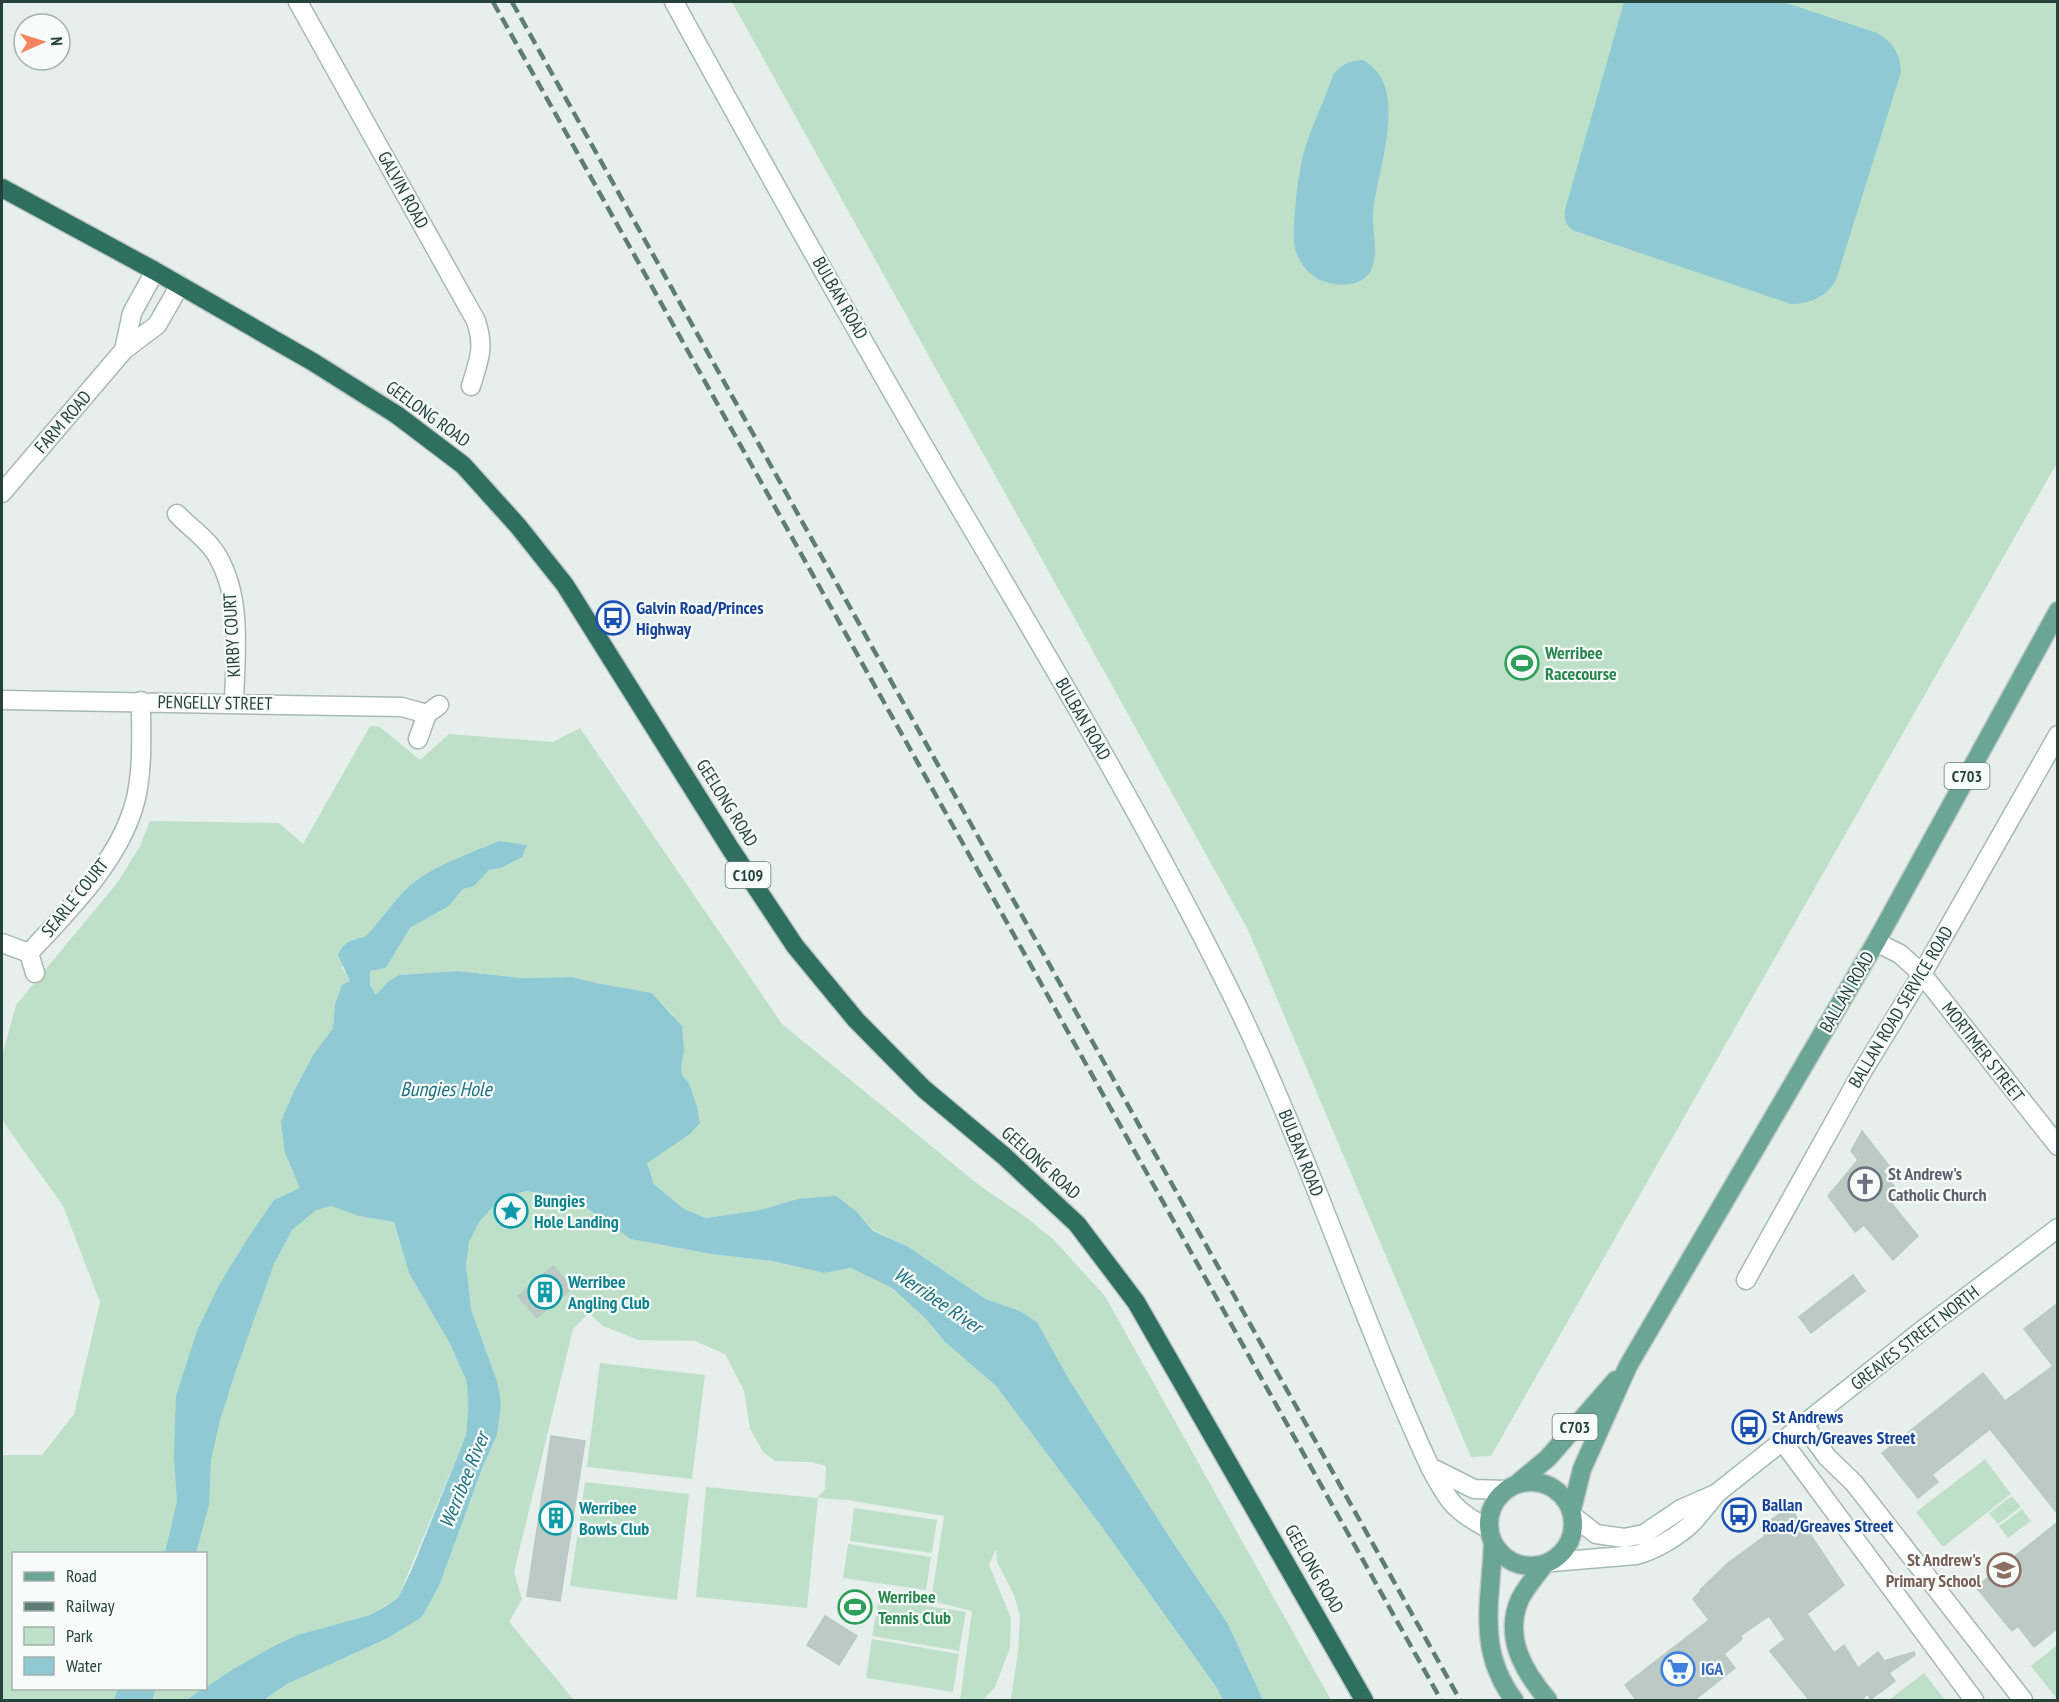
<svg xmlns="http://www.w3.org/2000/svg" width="2059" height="1702" font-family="'PT Sans Narrow',sans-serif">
<rect width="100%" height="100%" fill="#e6efeb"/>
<path fill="#bfe0c8" d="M 732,2 L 2057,2 L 2057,463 L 1491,1456 L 1471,1457 L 1248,930 Z
M 370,726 L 380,727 L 420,760 L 449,734 L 553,742 L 580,728 L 782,1024 L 979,1185 L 1027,1218 L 1054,1240 L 1105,1296 L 1331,1700 L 1263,1700 L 1228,1624 L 1170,1538 L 1070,1381 L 1037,1322 L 1020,1311 L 986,1299 L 907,1246 L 873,1230 L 857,1212 L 797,1199 L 760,1210 L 706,1218 L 684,1209 L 654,1184 L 647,1163 L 700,1122 L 697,1106 L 689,1083 L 682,1075 L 680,1066 L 684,1051 L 673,1015 L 652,993 L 596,983 L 573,977 L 521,978 L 457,971 L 399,975 L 389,981 L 377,996 L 370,985 L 370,971 L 386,968 L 410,928 L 449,906 L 463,889 L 474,885 L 489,870 L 501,868 L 499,841 C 472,852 442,863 418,879 C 397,894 383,919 365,938 L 353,939 L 342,967 L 350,981 L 335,1004 L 333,1028 L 313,1055 L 294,1091 L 281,1121 L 359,1216 L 394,1222 L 409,1273 L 449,1342 L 467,1382 L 468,1410 L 466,1435 L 398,1598 L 370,1615 L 298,1636 L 235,1668 L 206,1687 L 206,1554 L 14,1554 L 14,1688 L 204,1689 L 186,1700 L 2,1700 L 2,1455 L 42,1455 L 74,1414 L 100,1302 L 63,1206 L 2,1120 L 2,1056 L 16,1005 L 118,882 L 140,846 L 150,821 L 279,823 L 303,844 Z
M 526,1191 L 573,1198 L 630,1239 L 711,1254 L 772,1261 L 824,1273 L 851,1268 L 892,1288 L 925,1318 L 945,1342 L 996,1386 L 1099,1523 L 1217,1688 L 1223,1700 L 1015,1700 L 1011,1699 L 1018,1652 L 1020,1616 L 1014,1595 L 997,1562 L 996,1549 L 989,1565 L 1011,1618 L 1010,1648 L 995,1687 L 983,1700 L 960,1700 L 972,1611 L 931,1601 L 944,1516 L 847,1500 L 818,1498 L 807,1608 L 696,1597 L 706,1487 L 817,1498 L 825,1489 L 826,1466 L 811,1462 L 775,1461 L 763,1452 L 750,1429 L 744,1391 L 725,1354 L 695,1341 L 639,1340 L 603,1326 L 589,1313 L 573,1329 L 514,1572 L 522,1599 L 509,1622 L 574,1700 L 264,1700 L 287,1684 L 388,1638 L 422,1617 L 439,1586 L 483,1466 L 497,1435 L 497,1381 L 471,1309 L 467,1284 L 466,1265 L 469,1242 L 478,1222 L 501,1198 Z
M 600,1363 L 705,1375 L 692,1479 L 587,1467 Z
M 1985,1459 L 2011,1494 L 1943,1547 L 1916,1512 Z
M 585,1482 L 689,1494 L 677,1600 L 570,1586 Z
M 2012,1496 L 2021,1507 L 1998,1524 L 1989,1513 Z
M 854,1508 L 937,1520 L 932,1553 L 850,1541 Z
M 2022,1509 L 2031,1521 L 2008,1538 L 1999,1526 Z
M 848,1544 L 931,1557 L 926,1590 L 843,1578 Z
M 879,1598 L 966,1612 L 959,1651 L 872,1636 Z
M 872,1639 L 959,1654 L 953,1692 L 866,1678 Z
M 2057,1645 L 2057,1699 L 2031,1666 Z
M 1924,1673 L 1945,1700 L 1889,1700 Z"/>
<path fill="#8ec9d4" d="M 1624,2 L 1783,2 L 1877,33 C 1893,42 1900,53 1901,72 L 1836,280 C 1827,297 1809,304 1791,304 L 1575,231 C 1566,227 1564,220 1565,210 Z
M 1363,60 C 1412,87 1376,170 1373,214 C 1372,232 1380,254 1370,272 C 1358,291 1326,286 1312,275 C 1305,270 1299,260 1296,252 C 1292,240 1294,224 1295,211 C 1297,190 1299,168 1305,148 C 1312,125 1325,100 1333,75 C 1342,64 1348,61 1363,60 Z
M 499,841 L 527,845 L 522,857 L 501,868 L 489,870 L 474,886 L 463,889 L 449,906 L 410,928 L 386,968 L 370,971 L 370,985 L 376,995 L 389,981 L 399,975 L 457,971 L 521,978 L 573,977 L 596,983 L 652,993 L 682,1026 L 684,1051 L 681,1066 L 682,1075 L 689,1083 L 697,1106 L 700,1123 L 690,1134 L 647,1163 L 654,1184 L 684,1209 L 706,1218 L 760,1210 L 797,1199 L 836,1196 L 857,1212 L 873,1231 L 907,1246 L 986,1299 L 1020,1311 L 1037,1322 L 1070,1381 L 1170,1538 L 1228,1624 L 1263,1700 L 1223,1700 L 1217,1688 L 1099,1523 L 996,1386 L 945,1342 L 925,1318 L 892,1288 L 851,1268 L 824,1273 L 772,1261 L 711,1254 L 630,1239 L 573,1198 L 526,1191 L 501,1198 L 479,1222 L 469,1242 L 466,1265 L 471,1309 L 497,1381 L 501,1404 L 497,1435 L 483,1466 L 439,1586 L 422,1617 L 388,1638 L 287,1684 L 264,1700 L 186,1700 L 235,1668 L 274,1646 L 298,1635 L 370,1615 L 386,1606 L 398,1598 L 412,1569 L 466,1435 L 468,1410 L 467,1382 L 449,1342 L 409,1273 L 394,1222 L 359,1216 L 331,1206 L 316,1210 L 292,1230 L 274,1264 L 236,1370 L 220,1420 L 211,1460 L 209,1505 L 196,1553 L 165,1553 L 177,1501 L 174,1457 L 176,1396 L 197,1331 L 219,1285 L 248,1238 L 274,1200 L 300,1188 L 285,1153 L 281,1121 L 294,1091 L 313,1055 L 333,1028 L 335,1004 L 342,985 L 350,981 L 338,955 C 343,943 351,939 365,937 C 383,919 397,894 418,879 C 442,863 472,852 499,841 Z
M 118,1689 L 118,1688 L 156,1689 L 152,1700 L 114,1700 Z"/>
<path fill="#bbcac4" stroke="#b8c9c2" stroke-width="1.5" d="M 1862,1131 L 1889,1166 L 1883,1171 L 1901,1196 L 1892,1204 L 1918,1236 L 1893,1260 L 1864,1225 L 1855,1232 L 1828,1196 L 1858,1160 L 1851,1151 Z
M 553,1266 L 572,1288 L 537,1318 L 518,1296 Z
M 1853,1275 L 1865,1291 L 1811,1333 L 1799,1317 Z
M 2058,1303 L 2058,1514 L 1990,1429 L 1932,1475 L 1938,1482 L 1918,1498 L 1882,1453 L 1983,1373 L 2005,1401 L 2053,1366 L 2024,1329 Z
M 551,1436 L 585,1441 L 560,1601 L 527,1596 Z
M 1789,1507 L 1810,1534 L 1844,1585 L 1807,1614 L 1834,1653 L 1844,1645 L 1858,1668 L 1878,1652 L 1884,1661 L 1914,1652 L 1915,1655 L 1889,1673 L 1895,1681 L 1871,1699 L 1867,1694 L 1861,1701 L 1810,1701 L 1770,1651 L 1785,1639 L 1769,1616 L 1740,1636 L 1742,1639 L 1724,1654 L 1735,1668 L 1693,1701 L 1637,1701 L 1625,1685 L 1709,1620 L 1693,1599 L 1701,1591 L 1700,1590 L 1728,1563 L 1765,1536 L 1760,1528 Z
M 2058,1522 L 2058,1628 L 2034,1647 L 2018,1626 L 2012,1631 L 1976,1587 Z
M 825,1616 L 857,1636 L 839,1665 L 807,1645 Z"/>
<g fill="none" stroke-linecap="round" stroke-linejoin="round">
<g stroke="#a8b8b2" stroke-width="21">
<path id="street" d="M 298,2 L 476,321 C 485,348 479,359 471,386
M 124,350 L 132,313 L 155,271
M 2,493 L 124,350 L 157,325 L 180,285
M 177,514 C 190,528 209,540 218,557 C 243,601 235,655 234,703
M 2,700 L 402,707 L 427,714
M 418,739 L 427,714 L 439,705
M 1876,942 L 1900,954 L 1922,974 L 2058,1146
M 2,943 L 29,953 L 35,973
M 29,953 C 69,910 122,858 136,798 C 143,767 141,734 141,701
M 1746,1280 L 1862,1072 L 1922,974 L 2058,735
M 1804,1425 L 1827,1457 L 1854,1483 L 2023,1700
M 1783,1442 L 1974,1700"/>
</g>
<g stroke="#a4bbb3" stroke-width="21">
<path id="secondary" d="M 674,2 C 763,164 853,326 947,486 C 1044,650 1142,814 1227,985 C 1305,1141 1357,1309 1430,1467 C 1448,1501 1454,1511 1489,1529
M 1430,1467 L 1474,1489 L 1505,1490
M 1573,1516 L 1596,1534 L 1624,1538 L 1644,1534 L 1681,1509 L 1713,1495
M 1552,1562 L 1636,1555 C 1655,1550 1679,1536 1693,1522 C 1701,1513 1709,1503 1717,1493 L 1920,1332 L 2058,1228"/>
</g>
<g stroke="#c2cac8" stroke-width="21">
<path id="primary" d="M1489 1524a42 42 0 1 1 84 0a42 42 0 1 1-84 0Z
M 1518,1483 L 1548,1458 L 1616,1380
M 1572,1509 L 1582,1469 L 1628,1366 L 1876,942 L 2058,611
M 1493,1543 C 1491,1602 1476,1649 1514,1700
M 1544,1565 C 1536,1576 1526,1587 1520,1599 C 1503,1637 1524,1672 1548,1700"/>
</g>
<g stroke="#c2cac8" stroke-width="21">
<path id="highway" d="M 2,188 L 155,271 L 313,362 L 397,415 L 463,465 L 518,526 L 565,585 L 730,848 L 795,946 L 856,1020 L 924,1089 L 1004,1156 L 1077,1224 L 1136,1302 L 1364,1700"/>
</g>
<use href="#street" stroke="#fff" stroke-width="18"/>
<use href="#secondary" stroke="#fff" stroke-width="18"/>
<use href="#primary" stroke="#6aa596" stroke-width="18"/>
<use href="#highway" stroke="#2f6f62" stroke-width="18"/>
<path stroke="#5f7d75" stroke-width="4.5" stroke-dasharray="12 6" stroke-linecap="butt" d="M 493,2 L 1441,1700
M 512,2 L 1460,1700"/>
</g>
<defs>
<g id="bus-ring" transform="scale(1.725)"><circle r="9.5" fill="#f7fbf9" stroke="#1a4fb4" stroke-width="1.5"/><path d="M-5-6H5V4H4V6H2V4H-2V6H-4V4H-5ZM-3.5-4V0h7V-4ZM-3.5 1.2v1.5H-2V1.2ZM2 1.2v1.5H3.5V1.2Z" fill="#1a4fb4"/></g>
<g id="stadium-ring" transform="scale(1.725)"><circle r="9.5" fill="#f7fbf9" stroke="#2e9e5b" stroke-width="1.5"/><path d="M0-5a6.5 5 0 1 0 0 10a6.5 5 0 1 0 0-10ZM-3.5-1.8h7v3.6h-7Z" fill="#2e9e5b"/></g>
<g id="church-ring" transform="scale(1.725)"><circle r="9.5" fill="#f7fbf9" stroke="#6b7280" stroke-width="1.5"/><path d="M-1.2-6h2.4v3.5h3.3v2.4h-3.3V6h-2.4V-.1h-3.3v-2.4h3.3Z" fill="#6b7280"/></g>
<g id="sight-ring" transform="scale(1.725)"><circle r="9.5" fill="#f7fbf9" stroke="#0f9aa8" stroke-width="1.5"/><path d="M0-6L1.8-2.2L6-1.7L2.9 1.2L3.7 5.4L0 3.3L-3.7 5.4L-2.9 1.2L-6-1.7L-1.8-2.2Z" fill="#0f9aa8"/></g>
<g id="building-ring" transform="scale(1.725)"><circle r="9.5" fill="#f7fbf9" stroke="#0f9aa8" stroke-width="1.5"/><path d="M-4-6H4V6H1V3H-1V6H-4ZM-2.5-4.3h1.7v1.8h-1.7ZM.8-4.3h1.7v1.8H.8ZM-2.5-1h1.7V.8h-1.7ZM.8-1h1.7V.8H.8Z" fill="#0f9aa8"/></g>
<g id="school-ring" transform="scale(1.725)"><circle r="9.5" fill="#f7fbf9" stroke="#8d6e63" stroke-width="1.5"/><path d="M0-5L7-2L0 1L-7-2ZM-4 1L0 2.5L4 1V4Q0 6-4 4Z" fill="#8d6e63"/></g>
<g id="supermarket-ring" transform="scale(1.725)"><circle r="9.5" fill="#f7fbf9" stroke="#3f7fe0" stroke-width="1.5"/><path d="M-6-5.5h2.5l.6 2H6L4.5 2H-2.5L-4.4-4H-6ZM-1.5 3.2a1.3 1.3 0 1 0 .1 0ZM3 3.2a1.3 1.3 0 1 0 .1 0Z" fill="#3f7fe0"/></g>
</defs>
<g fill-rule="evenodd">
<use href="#bus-ring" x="613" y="618"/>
<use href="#stadium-ring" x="1522" y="663"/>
<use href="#church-ring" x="1865" y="1184"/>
<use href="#sight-ring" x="511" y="1211"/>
<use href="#building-ring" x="545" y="1292"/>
<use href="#bus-ring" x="1749" y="1427"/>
<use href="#bus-ring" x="1739" y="1515"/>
<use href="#building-ring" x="556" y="1518"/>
<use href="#school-ring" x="2004" y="1570"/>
<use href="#stadium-ring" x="855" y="1607"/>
<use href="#supermarket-ring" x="1678" y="1669"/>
</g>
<g text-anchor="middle" stroke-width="4.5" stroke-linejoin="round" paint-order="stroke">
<g fill="#f7fbf9" stroke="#637a73" stroke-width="1.5">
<rect x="1944.5" y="763" width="45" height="26" rx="4.5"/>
<rect x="725.5" y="862" width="45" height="26" rx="4.5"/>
<rect x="1552.5" y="1414" width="45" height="26" rx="4.5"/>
</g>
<g font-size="16" font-weight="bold" fill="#24423a">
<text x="1967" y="782">C703</text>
<text x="748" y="881">C109</text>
<text x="1575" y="1433">C703</text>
</g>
<g font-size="18" fill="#24423a" stroke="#f7fbf9">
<text transform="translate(403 190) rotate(61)" y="6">GALVIN ROAD</text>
<text transform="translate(840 298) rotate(60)" y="6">BULBAN ROAD</text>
<text transform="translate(428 414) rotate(36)" y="6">GEELONG ROAD</text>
<text transform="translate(63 422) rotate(-49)" y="6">FARM ROAD</text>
<text transform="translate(232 635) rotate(-93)" y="6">KIRBY COURT</text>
<text transform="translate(215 703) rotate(1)" y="6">PENGELLY STREET</text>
<text transform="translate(1083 719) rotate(60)" y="6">BULBAN ROAD</text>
<text transform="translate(727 803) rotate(58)" y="6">GEELONG ROAD</text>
<text transform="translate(75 898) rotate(-51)" y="6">SEARLE COURT</text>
<text transform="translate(1847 992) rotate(-60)" y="6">BALLAN ROAD</text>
<text transform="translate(1901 1007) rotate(-59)" y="6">BALLAN ROAD SERVICE ROAD</text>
<text transform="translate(1983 1052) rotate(52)" y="6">MORTIMER STREET</text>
<text transform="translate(1301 1153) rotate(68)" y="6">BULBAN ROAD</text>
<text transform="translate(1041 1163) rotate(42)" y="6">GEELONG ROAD</text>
<text transform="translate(1915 1338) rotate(-38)" y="6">GREAVES STREET NORTH</text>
<text transform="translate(1314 1569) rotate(60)" y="6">GEELONG ROAD</text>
</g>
<g font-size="18" font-weight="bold" fill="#164399" stroke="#f7fbf9" text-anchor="start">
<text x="636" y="614">Galvin Road/Princes<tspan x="636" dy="21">Highway</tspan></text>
<text x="1772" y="1423">St Andrews<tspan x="1772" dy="21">Church/Greaves Street</tspan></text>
<text x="1762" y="1511">Ballan<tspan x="1762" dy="21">Road/Greaves Street</tspan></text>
</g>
<g font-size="18" font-weight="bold" fill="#27864d" stroke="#f7fbf9" text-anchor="start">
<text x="1545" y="659">Werribee<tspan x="1545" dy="21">Racecourse</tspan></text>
<text x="878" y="1603">Werribee<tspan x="878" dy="21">Tennis Club</tspan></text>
</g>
<g font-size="18" font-weight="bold" fill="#5b616d" stroke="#f7fbf9" text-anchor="start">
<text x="1888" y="1180">St Andrew's<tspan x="1888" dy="21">Catholic Church</tspan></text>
</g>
<g font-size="18" font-weight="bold" fill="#0d838f" stroke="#f7fbf9" text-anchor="start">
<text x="534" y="1207">Bungies<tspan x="534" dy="21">Hole Landing</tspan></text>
<text x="568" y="1288">Werribee<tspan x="568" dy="21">Angling Club</tspan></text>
<text x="579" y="1514">Werribee<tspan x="579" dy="21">Bowls Club</tspan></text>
</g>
<g font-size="18" font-weight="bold" fill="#785e54" stroke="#f7fbf9" text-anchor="end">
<text x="1981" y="1566">St Andrew's<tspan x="1981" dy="21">Primary School</tspan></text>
</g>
<g font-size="18" font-weight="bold" fill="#366cbe" stroke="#f7fbf9" text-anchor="start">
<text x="1701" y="1675">IGA</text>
</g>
<g font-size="20" font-style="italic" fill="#1c6f80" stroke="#f7fbf9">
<text x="446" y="1096">Bungies Hole</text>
<text transform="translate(938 1300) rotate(34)" y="7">Werribee River</text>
<text transform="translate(464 1480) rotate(-68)" y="7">Werribee River</text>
</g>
</g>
<rect width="2059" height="1702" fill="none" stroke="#24423a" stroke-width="6"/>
<rect x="12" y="1552" width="195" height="138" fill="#f7fbf9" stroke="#a3b1ad" stroke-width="1.5"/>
<rect x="24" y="1572" width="30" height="9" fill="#6aa596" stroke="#a3b1ad" stroke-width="1.5"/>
<text x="66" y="1582" font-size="18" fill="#24423a">Road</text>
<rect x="24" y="1602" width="30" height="9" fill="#5f7d75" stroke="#a3b1ad" stroke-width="1.5"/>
<text x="66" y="1612" font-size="18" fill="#24423a">Railway</text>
<rect x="24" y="1627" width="30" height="18" fill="#bfe0c8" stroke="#a3b1ad" stroke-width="1.5"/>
<text x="66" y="1642" font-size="18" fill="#24423a">Park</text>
<rect x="24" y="1657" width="30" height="18" fill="#8ec9d4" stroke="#a3b1ad" stroke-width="1.5"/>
<text x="66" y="1672" font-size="18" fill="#24423a">Water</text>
<g transform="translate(42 42) rotate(87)"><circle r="28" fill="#f7fbf9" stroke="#a3b1ad" stroke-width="1.5"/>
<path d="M0-4.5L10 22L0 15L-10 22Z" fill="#f4845f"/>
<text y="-9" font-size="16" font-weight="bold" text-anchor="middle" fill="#24423a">N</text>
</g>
</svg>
